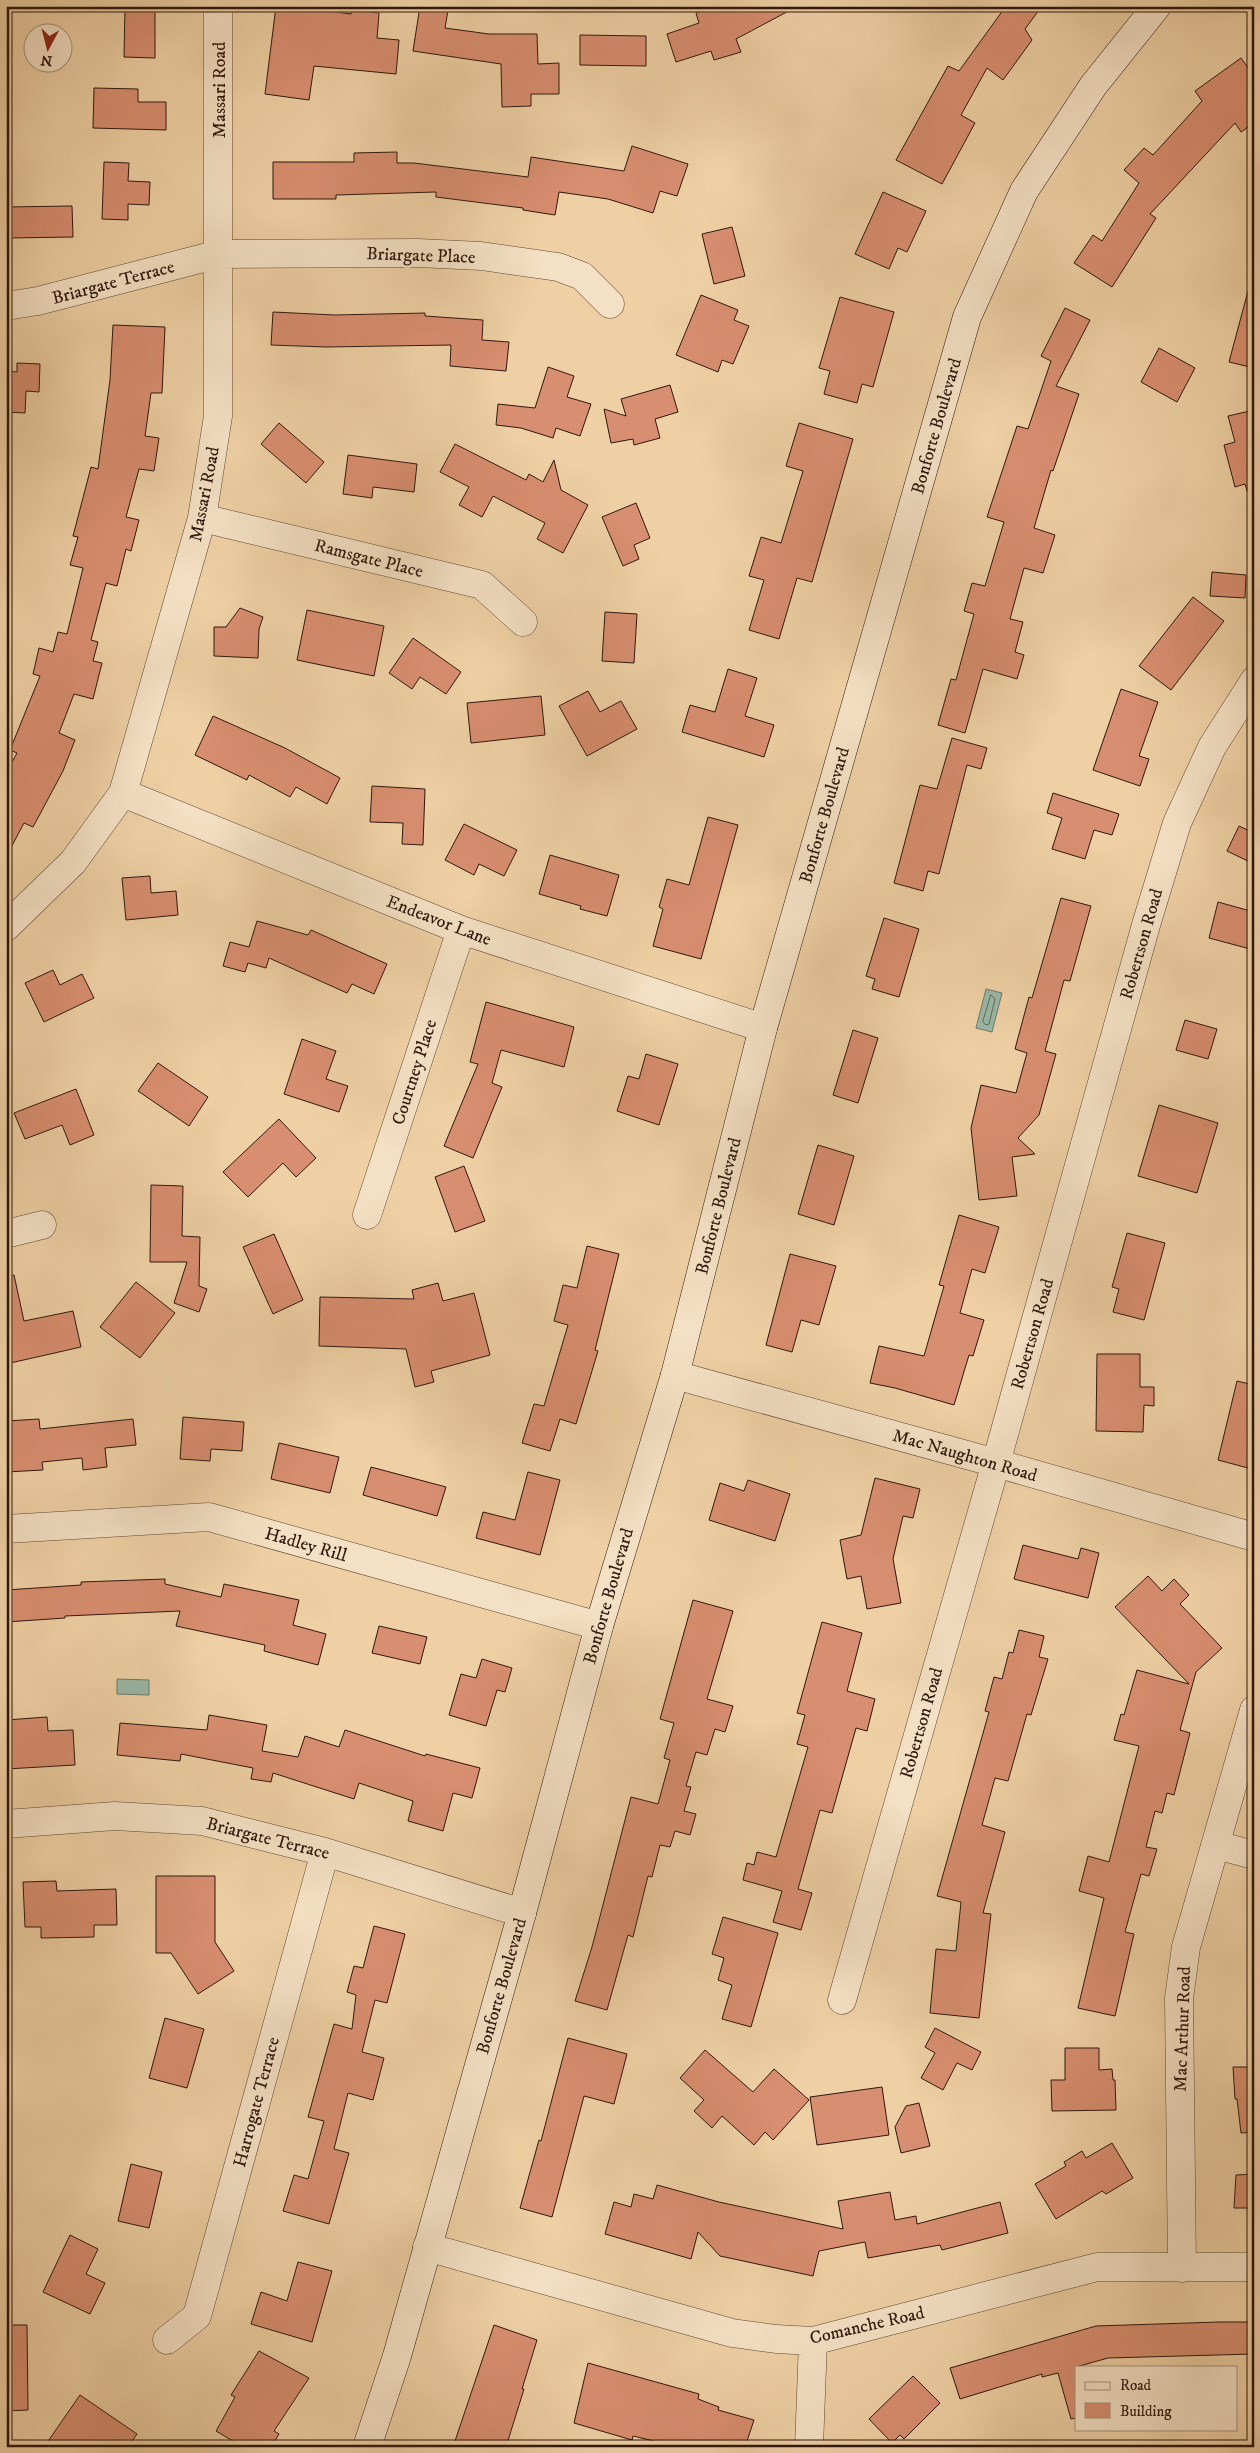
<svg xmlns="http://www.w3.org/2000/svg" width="1260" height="2453" font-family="'IM FELL DW Pica',serif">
<rect width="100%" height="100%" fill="#eed0a4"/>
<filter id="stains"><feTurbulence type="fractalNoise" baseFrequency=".004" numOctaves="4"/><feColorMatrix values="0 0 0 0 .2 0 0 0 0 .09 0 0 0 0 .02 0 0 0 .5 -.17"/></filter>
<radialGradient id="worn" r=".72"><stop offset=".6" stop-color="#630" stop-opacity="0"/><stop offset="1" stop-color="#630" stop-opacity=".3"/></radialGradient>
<path fill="#99b7a6" stroke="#6f7769" d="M 986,989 L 1002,993 L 992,1032 L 976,1028 Z
M 117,1679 L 149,1680 L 149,1695 L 117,1694 Z"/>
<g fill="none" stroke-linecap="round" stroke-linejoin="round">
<path stroke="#64675a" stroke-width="1" d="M 991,995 L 995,999 L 989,1024 L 986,1025 L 983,1022 Z"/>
</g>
<path fill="#d88e70" stroke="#2f170d" d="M 125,6 L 155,6 L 155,58 L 124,57 Z
M 276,6 L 294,6 L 351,14 L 352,10 L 379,13 L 377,38 L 399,40 L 396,74 L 314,66 L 309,100 L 265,94 Z
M 420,6 L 448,10 L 445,28 L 489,34 L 537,34 L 538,64 L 559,63 L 559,94 L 531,94 L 531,106 L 502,107 L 501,64 L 413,51 Z
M 715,6 L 798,6 L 736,39 L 741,52 L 714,60 L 711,51 L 676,62 L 667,34 L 699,23 L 696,13 Z
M 1006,6 L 1042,6 L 1025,29 L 1032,40 L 1003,80 L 987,68 L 961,115 L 975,123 L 942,184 L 896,160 L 948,66 L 959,71 Z
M 580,35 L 646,36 L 646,66 L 580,65 Z
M 1241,58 L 1254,76 L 1254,123 L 1241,132 L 1235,123 L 1150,214 L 1156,218 L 1112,287 L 1074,263 L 1093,235 L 1102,241 L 1139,183 L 1124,170 L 1144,148 L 1153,155 L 1202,101 L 1195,91 Z
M 94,88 L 138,89 L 138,102 L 166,102 L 166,130 L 93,128 Z
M 632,146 L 688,164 L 677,196 L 660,191 L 653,213 L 608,199 L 559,192 L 555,215 L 523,210 L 523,208 L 436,197 L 436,192 L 336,195 L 336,199 L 273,199 L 273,162 L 354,162 L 354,153 L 397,152 L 397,163 L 414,163 L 528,177 L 531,157 L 624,171 Z
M 104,162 L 129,163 L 128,181 L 150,182 L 149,205 L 128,204 L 128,220 L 102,219 Z
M 883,192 L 926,211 L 907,252 L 898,248 L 889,269 L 855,254 Z
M 72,206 L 73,237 L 6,238 L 6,207 Z
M 732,227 L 745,276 L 714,284 L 702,234 Z
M 1248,291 L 1254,292 L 1254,368 L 1229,362 Z
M 701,295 L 738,310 L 734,320 L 749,326 L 733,364 L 722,360 L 718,372 L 676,355 Z
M 840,297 L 894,312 L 873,387 L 862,384 L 857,403 L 824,394 L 830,371 L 819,368 Z
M 1065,308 L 1090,320 L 1056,386 L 1079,394 L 1053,471 L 1051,470 L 1034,528 L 1055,535 L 1043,573 L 1024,568 L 1010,619 L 1023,622 L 1015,652 L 1024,655 L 1017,679 L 983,669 L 965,733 L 938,725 L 951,679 L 956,680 L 974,614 L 964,611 L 972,583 L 985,586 L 1004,522 L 987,517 L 1017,426 L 1028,429 L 1051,361 L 1041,356 Z
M 273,312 L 335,315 L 425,313 L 425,316 L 483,320 L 482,340 L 509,342 L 506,371 L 450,366 L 451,345 L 326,347 L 271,345 Z
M 113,325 L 165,327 L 162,393 L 151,393 L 145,436 L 159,438 L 154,471 L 139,469 L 126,517 L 139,520 L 131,551 L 126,549 L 117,586 L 106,583 L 91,640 L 98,642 L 93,661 L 102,663 L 93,699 L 74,694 L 59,733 L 75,740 L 63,771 L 33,827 L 24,823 L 6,857 L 6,773 L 17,753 L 10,750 L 40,676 L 33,674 L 39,648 L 53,652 L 58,632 L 67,634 L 83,568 L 70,565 L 78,537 L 73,536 L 91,467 L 98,469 L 110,380 Z
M 1159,348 L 1195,368 L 1177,402 L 1141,382 Z
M 17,363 L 40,364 L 39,392 L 26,391 L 25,413 L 6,412 L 6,371 L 17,372 Z
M 548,367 L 574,376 L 567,397 L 591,404 L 580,436 L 556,428 L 553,438 L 521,428 L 496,425 L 498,404 L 535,408 Z
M 670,385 L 678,412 L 655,419 L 660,438 L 634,445 L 633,439 L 611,443 L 604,409 L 626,416 L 621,399 Z
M 1254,410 L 1254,490 L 1247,491 L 1245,484 L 1235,487 L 1224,445 L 1235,442 L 1228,416 Z
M 279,423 L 324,462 L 306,483 L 261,444 Z
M 799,423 L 853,439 L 812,582 L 797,578 L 779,639 L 749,630 L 764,580 L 749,576 L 761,537 L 781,543 L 803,471 L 786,466 Z
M 455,444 L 526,480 L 529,474 L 543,482 L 554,460 L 561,490 L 588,505 L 563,553 L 537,539 L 545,523 L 493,496 L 482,517 L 459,505 L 469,487 L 440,472 Z
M 348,455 L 417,464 L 414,492 L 373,487 L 372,498 L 343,494 Z
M 636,503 L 650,538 L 634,545 L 639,559 L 623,566 L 602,517 Z
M 1212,572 L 1246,575 L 1245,598 L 1210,596 Z
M 1193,597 L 1224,621 L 1171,690 L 1139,666 Z
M 240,608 L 263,617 L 259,629 L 258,658 L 214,656 L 214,627 L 226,627 Z
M 307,610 L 384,626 L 374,676 L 297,660 Z
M 605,612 L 637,614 L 634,663 L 602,661 Z
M 413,638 L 461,672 L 446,694 L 420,677 L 412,689 L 389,673 Z
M 728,669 L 757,678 L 745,716 L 774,725 L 764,757 L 682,732 L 690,705 L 715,712 Z
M 1121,689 L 1158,702 L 1139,756 L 1149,759 L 1140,786 L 1093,770 Z
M 588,691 L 600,712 L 621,701 L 637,729 L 587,756 L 559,706 Z
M 541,696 L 545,735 L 471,743 L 467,703 Z
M 213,716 L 285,748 L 340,778 L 327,804 L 296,787 L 290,797 L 249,775 L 247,780 L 195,755 Z
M 952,738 L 987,748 L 981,769 L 967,765 L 939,874 L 928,871 L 923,891 L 894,883 L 920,785 L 937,789 Z
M 372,786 L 425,789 L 423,845 L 402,844 L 403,823 L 370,822 Z
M 1053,793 L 1119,814 L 1112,835 L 1094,830 L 1085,859 L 1052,849 L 1062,818 L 1047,813 Z
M 708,817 L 738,825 L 701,959 L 653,946 L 663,909 L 659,907 L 667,879 L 689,885 Z
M 464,824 L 517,850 L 504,876 L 479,864 L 474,875 L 445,860 Z
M 1239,826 L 1254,833 L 1254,864 L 1227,851 Z
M 550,855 L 619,875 L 607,916 L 580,909 L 581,906 L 539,894 Z
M 150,876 L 151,893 L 176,891 L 178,915 L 126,920 L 122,878 Z
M 1061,898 L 1091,906 L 1070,981 L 1064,980 L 1045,1051 L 1056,1054 L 1039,1115 L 1018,1138 L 1035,1154 L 1012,1157 L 1017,1196 L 979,1200 L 971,1128 L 981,1085 L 1016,1093 L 1027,1053 L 1015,1049 L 1029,997 L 1032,998 Z
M 1218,902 L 1254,912 L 1254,950 L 1209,938 Z
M 884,918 L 919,929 L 899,997 L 872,989 L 875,979 L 866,976 Z
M 257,921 L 308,935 L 311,930 L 387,964 L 374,994 L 352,984 L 347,993 L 269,958 L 266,968 L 248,963 L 245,972 L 223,966 L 230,942 L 249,947 Z
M 53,970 L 60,985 L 82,974 L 94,998 L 44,1022 L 25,983 Z
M 486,1002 L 574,1027 L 564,1067 L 501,1050 L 492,1083 L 502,1087 L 473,1158 L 444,1146 L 478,1064 L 470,1062 Z
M 1185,1020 L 1217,1029 L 1208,1059 L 1176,1050 Z
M 853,1030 L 878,1038 L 858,1103 L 833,1095 Z
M 302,1039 L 336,1051 L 326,1079 L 348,1086 L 339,1112 L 284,1094 Z
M 646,1054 L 678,1064 L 659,1125 L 617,1111 L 628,1076 L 639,1079 Z
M 158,1063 L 208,1097 L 189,1126 L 138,1091 Z
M 76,1089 L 94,1135 L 70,1145 L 62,1125 L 25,1139 L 14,1113 Z
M 1159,1105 L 1218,1123 L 1197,1193 L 1138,1176 Z
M 279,1119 L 316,1158 L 296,1177 L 283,1163 L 248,1197 L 223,1172 Z
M 818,1145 L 854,1156 L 834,1225 L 798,1214 Z
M 464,1166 L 485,1221 L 455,1232 L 435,1177 Z
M 151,1185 L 183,1186 L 182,1236 L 200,1237 L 199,1286 L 207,1289 L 199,1312 L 174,1303 L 187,1262 L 150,1262 Z
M 959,1215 L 999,1227 L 985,1273 L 972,1269 L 960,1313 L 984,1320 L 973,1356 L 969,1355 L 954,1405 L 895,1388 L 870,1383 L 879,1346 L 924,1356 L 944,1286 L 939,1285 Z
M 1127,1233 L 1165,1243 L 1144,1320 L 1113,1312 L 1119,1289 L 1112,1287 Z
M 274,1234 L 303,1300 L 273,1314 L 243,1247 Z
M 587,1246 L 619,1254 L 595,1350 L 598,1351 L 576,1424 L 560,1419 L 550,1451 L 522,1443 L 534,1404 L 544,1406 L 568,1325 L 554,1321 L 563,1285 L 577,1288 Z
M 790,1254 L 836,1266 L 819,1325 L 801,1320 L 792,1352 L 766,1345 Z
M 14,1275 L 24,1321 L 73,1311 L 81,1347 L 6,1364 L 6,1276 Z
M 136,1282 L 175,1313 L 140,1358 L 100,1327 Z
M 438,1283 L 443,1301 L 474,1293 L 490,1355 L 431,1371 L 434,1382 L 415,1387 L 406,1349 L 319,1346 L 320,1297 L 414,1299 L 412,1290 Z
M 1097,1354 L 1140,1354 L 1140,1387 L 1154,1387 L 1154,1406 L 1144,1405 L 1143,1432 L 1096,1431 Z
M 1237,1381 L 1254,1385 L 1254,1443 L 1248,1468 L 1218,1460 Z
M 183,1417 L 244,1422 L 242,1451 L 211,1449 L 210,1461 L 180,1459 Z
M 39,1419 L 40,1429 L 133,1419 L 136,1445 L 105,1448 L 107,1467 L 83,1470 L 82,1458 L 42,1462 L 43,1470 L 6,1472 L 6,1421 Z
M 279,1443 L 339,1457 L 330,1493 L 271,1479 Z
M 371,1467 L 446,1487 L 437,1516 L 363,1495 Z
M 528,1472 L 560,1480 L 540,1555 L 476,1538 L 483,1512 L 515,1520 Z
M 875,1478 L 920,1489 L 913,1518 L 903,1516 L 893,1559 L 901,1603 L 867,1609 L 861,1576 L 847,1579 L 840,1540 L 861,1535 Z
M 748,1480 L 790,1494 L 775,1541 L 709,1520 L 720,1483 L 744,1491 Z
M 1023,1545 L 1078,1559 L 1081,1548 L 1099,1553 L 1088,1598 L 1014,1579 Z
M 1148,1576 L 1162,1591 L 1174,1579 L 1189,1595 L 1180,1604 L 1222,1648 L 1196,1672 L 1180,1730 L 1190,1733 L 1174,1795 L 1167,1793 L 1162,1813 L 1155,1811 L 1146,1847 L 1157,1849 L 1149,1876 L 1141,1874 L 1125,1932 L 1134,1934 L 1115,2016 L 1078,2008 L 1104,1898 L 1079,1891 L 1088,1856 L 1109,1862 L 1139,1746 L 1114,1740 L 1121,1714 L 1124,1715 L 1137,1670 L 1189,1684 L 1115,1607 Z
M 165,1579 L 165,1584 L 221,1597 L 224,1584 L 299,1600 L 293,1625 L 326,1634 L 318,1665 L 264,1651 L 265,1645 L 176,1626 L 180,1611 L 65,1616 L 65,1618 L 6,1622 L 6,1590 L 81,1585 L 81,1582 Z
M 693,1600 L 733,1611 L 707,1699 L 733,1706 L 725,1732 L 715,1729 L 707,1755 L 696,1752 L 686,1786 L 691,1787 L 684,1811 L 696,1814 L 690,1835 L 675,1831 L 670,1847 L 660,1845 L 652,1877 L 648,1876 L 633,1937 L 628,1935 L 607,2010 L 575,2001 L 592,1947 L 631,1797 L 658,1804 L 670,1760 L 664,1758 L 674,1723 L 660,1719 Z
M 822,1622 L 862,1633 L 847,1691 L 875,1699 L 867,1731 L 856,1728 L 832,1813 L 820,1810 L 798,1889 L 812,1893 L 801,1930 L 773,1922 L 782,1891 L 743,1880 L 747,1863 L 754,1865 L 757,1852 L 776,1857 L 808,1747 L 797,1744 L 805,1715 L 797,1713 Z
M 379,1626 L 427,1637 L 420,1664 L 372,1653 Z
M 1019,1630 L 1044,1636 L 1039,1657 L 1048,1659 L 1031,1715 L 1027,1714 L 1008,1781 L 995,1778 L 982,1825 L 1005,1832 L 983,1913 L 991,1914 L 979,2018 L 930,2013 L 936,1949 L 956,1951 L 961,1902 L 937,1896 L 989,1712 L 985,1711 L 994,1677 L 1002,1679 L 1009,1652 L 1013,1653 Z
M 482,1659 L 512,1668 L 505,1692 L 497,1690 L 486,1726 L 449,1715 L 461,1674 L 476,1678 Z
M 209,1715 L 267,1725 L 262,1751 L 298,1757 L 305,1736 L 339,1747 L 345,1730 L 425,1756 L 426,1754 L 480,1768 L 472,1798 L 453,1793 L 443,1831 L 408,1821 L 413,1801 L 359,1783 L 354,1799 L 273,1773 L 271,1782 L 251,1779 L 253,1768 L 181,1754 L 180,1761 L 117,1755 L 120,1723 L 207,1730 Z
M 47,1717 L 48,1731 L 73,1730 L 75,1765 L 6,1769 L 6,1720 Z
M 156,1876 L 215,1876 L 215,1942 L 234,1971 L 198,1994 L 171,1953 L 156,1953 Z
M 56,1881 L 57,1891 L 116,1889 L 117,1925 L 94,1925 L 94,1937 L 41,1938 L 41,1927 L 25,1927 L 23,1882 Z
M 723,1917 L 778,1933 L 751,2027 L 722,2019 L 732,1985 L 718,1980 L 724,1958 L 712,1954 Z
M 374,1926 L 405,1934 L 387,2003 L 375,2000 L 362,2052 L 384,2058 L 373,2100 L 348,2093 L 334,2149 L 349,2153 L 329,2224 L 283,2211 L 294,2175 L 308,2179 L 324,2121 L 308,2117 L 334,2024 L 352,2029 L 356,1995 L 347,1992 L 354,1966 L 363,1968 Z
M 165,2018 L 204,2029 L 187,2088 L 149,2078 Z
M 935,2028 L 981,2052 L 972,2070 L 957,2063 L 943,2090 L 921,2078 L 935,2053 L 925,2047 Z
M 568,2038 L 627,2054 L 614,2104 L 584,2096 L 552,2217 L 520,2208 L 539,2140 L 541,2141 Z
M 1065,2048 L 1099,2048 L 1099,2070 L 1112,2069 L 1113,2080 L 1115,2080 L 1116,2110 L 1052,2111 L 1051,2080 L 1065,2080 Z
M 705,2050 L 753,2092 L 774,2069 L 809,2100 L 773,2140 L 765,2132 L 754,2145 L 722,2116 L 712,2128 L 694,2111 L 704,2100 L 680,2078 Z
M 1233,2067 L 1254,2067 L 1254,2132 L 1241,2133 L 1237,2099 L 1235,2099 Z
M 882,2087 L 889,2135 L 817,2145 L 810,2097 Z
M 919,2103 L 930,2146 L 901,2153 L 895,2127 L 906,2106 Z
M 1112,2143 L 1133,2178 L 1106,2194 L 1102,2191 L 1056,2219 L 1035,2184 L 1066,2166 L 1064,2162 L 1082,2151 L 1086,2158 Z
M 131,2164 L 162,2172 L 149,2228 L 118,2221 Z
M 1254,2174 L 1254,2208 L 1234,2208 L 1236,2175 Z
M 657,2185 L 719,2202 L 843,2229 L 838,2201 L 890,2192 L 895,2220 L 916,2216 L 917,2224 L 1000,2202 L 1008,2233 L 942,2250 L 940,2245 L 868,2258 L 865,2242 L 819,2251 L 813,2276 L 720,2256 L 698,2232 L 691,2259 L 605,2234 L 614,2202 L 631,2207 L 634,2194 L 653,2199 Z
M 70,2235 L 98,2249 L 86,2274 L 105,2283 L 90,2314 L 43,2292 Z
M 298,2262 L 332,2271 L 312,2342 L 251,2324 L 261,2292 L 287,2301 Z
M 1219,2322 L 1254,2322 L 1254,2354 L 1108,2358 L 1076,2367 L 1076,2418 L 1071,2419 L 1058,2373 L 1042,2377 L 1042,2374 L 960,2399 L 950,2368 L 1096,2326 Z
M 6,2325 L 27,2325 L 28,2410 L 6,2411 Z
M 494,2325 L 537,2340 L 522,2389 L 524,2389 L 506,2447 L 453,2447 Z
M 259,2351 L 309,2378 L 274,2431 L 279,2434 L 271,2447 L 243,2447 L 216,2431 L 235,2397 L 231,2395 Z
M 588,2363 L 699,2394 L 698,2399 L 719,2407 L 718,2410 L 754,2420 L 745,2447 L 679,2447 L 633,2436 L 632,2440 L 574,2423 Z
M 913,2376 L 940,2403 L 904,2439 L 900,2435 L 892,2443 L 869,2419 Z
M 80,2395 L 137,2434 L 128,2447 L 44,2447 Z"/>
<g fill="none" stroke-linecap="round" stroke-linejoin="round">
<g stroke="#5f4533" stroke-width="29">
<path id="street" d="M 6,306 L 38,301 L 219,254 L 418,253 L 481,256 L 558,267 L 582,276 L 610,304
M 202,518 L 482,585 L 523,622
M 123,793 L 461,930 L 763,1028
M 6,927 L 73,862 L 123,793 L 202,518 L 218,416 L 218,6
M 367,1215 L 461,930
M 6,1234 L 42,1225
M 675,1375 L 996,1463 L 1254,1537
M 6,1529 L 209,1517 L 599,1626
M 6,1824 L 115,1816 L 202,1821 L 325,1852 L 522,1913
M 1216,1845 L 1254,1855
M 842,2000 L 996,1463 L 1146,925 L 1177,823 L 1212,747 L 1254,681
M 427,2247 L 732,2333 L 776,2339 L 813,2341 L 1097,2267 L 1254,2267
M 1182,2268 L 1179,1998 L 1186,1947 L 1254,1710
M 167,2340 L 197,2316 L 325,1852
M 809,2447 L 813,2341"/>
</g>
<g stroke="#2f170d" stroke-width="29">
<path id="secondary" d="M 367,2447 L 397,2356 L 522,1913 L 599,1626 L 675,1375 L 763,1028 L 967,317 L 1024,191 L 1093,86 L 1157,6"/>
</g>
<use href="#street" stroke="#f4e0c4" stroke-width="28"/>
<use href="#secondary" stroke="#f4e0c4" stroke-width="28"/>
</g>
<g text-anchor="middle" stroke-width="5" stroke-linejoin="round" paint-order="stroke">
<g font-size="18" fill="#2f170d" stroke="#f4e0c4">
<text transform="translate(219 90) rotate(-90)" y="6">Massari Road</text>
<text transform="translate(421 255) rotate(2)" y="6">Briargate Place</text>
<text transform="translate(113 282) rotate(-15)" y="6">Briargate Terrace</text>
<text transform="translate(936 426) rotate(-74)" y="6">Bonforte Boulevard</text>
<text transform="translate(204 494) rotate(-79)" y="6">Massari Road</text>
<text transform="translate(369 558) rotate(14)" y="6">Ramsgate Place</text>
<text transform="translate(824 815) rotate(-74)" y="6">Bonforte Boulevard</text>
<text transform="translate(439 920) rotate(21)" y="6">Endeavor Lane</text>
<text transform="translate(1141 944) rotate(-74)" y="6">Robertson Road</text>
<text transform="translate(414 1072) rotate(-72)" y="6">Courtney Place</text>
<text transform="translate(718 1206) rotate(-76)" y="6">Bonforte Boulevard</text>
<text transform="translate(1032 1334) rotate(-74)" y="6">Robertson Road</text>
<text transform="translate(965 1455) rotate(16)" y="6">Mac Naughton Road</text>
<text transform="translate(306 1544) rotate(16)" y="6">Hadley Rill</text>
<text transform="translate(608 1596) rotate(-74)" y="6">Bonforte Boulevard</text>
<text transform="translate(921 1723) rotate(-74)" y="6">Robertson Road</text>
<text transform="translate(268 1838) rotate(14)" y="6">Briargate Terrace</text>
<text transform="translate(501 1986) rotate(-74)" y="6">Bonforte Boulevard</text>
<text transform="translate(1182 2029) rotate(-88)" y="6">Mac Arthur Road</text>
<text transform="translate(256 2102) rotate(-75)" y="6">Harrogate Terrace</text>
<text transform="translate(867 2325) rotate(-13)" y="6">Comanche Road</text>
</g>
</g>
<rect width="1260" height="2453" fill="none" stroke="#eed0a4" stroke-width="25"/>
<rect x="8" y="8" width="1245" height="2438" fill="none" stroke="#2f170d" stroke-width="2.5"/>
<rect x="12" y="12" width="1235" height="2428" fill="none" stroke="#2f170d"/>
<rect x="1075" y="2366" width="162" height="65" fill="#f4e0c4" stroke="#a5907b"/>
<rect x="1085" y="2382" width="25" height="8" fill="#f4e0c4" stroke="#a5907b"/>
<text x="1120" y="2390" font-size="15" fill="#2f170d">Road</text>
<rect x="1085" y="2403" width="25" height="15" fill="#d88e70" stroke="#a5907b"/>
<text x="1120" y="2416" font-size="15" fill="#2f170d">Building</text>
<g transform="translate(48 48) rotate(187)"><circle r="24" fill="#f4e0c4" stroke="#a5907b"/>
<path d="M0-4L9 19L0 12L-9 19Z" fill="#8f2418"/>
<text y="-8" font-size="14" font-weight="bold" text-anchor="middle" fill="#2f170d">N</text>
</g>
<rect width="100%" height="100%" filter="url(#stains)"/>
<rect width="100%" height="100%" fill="url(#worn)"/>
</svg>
